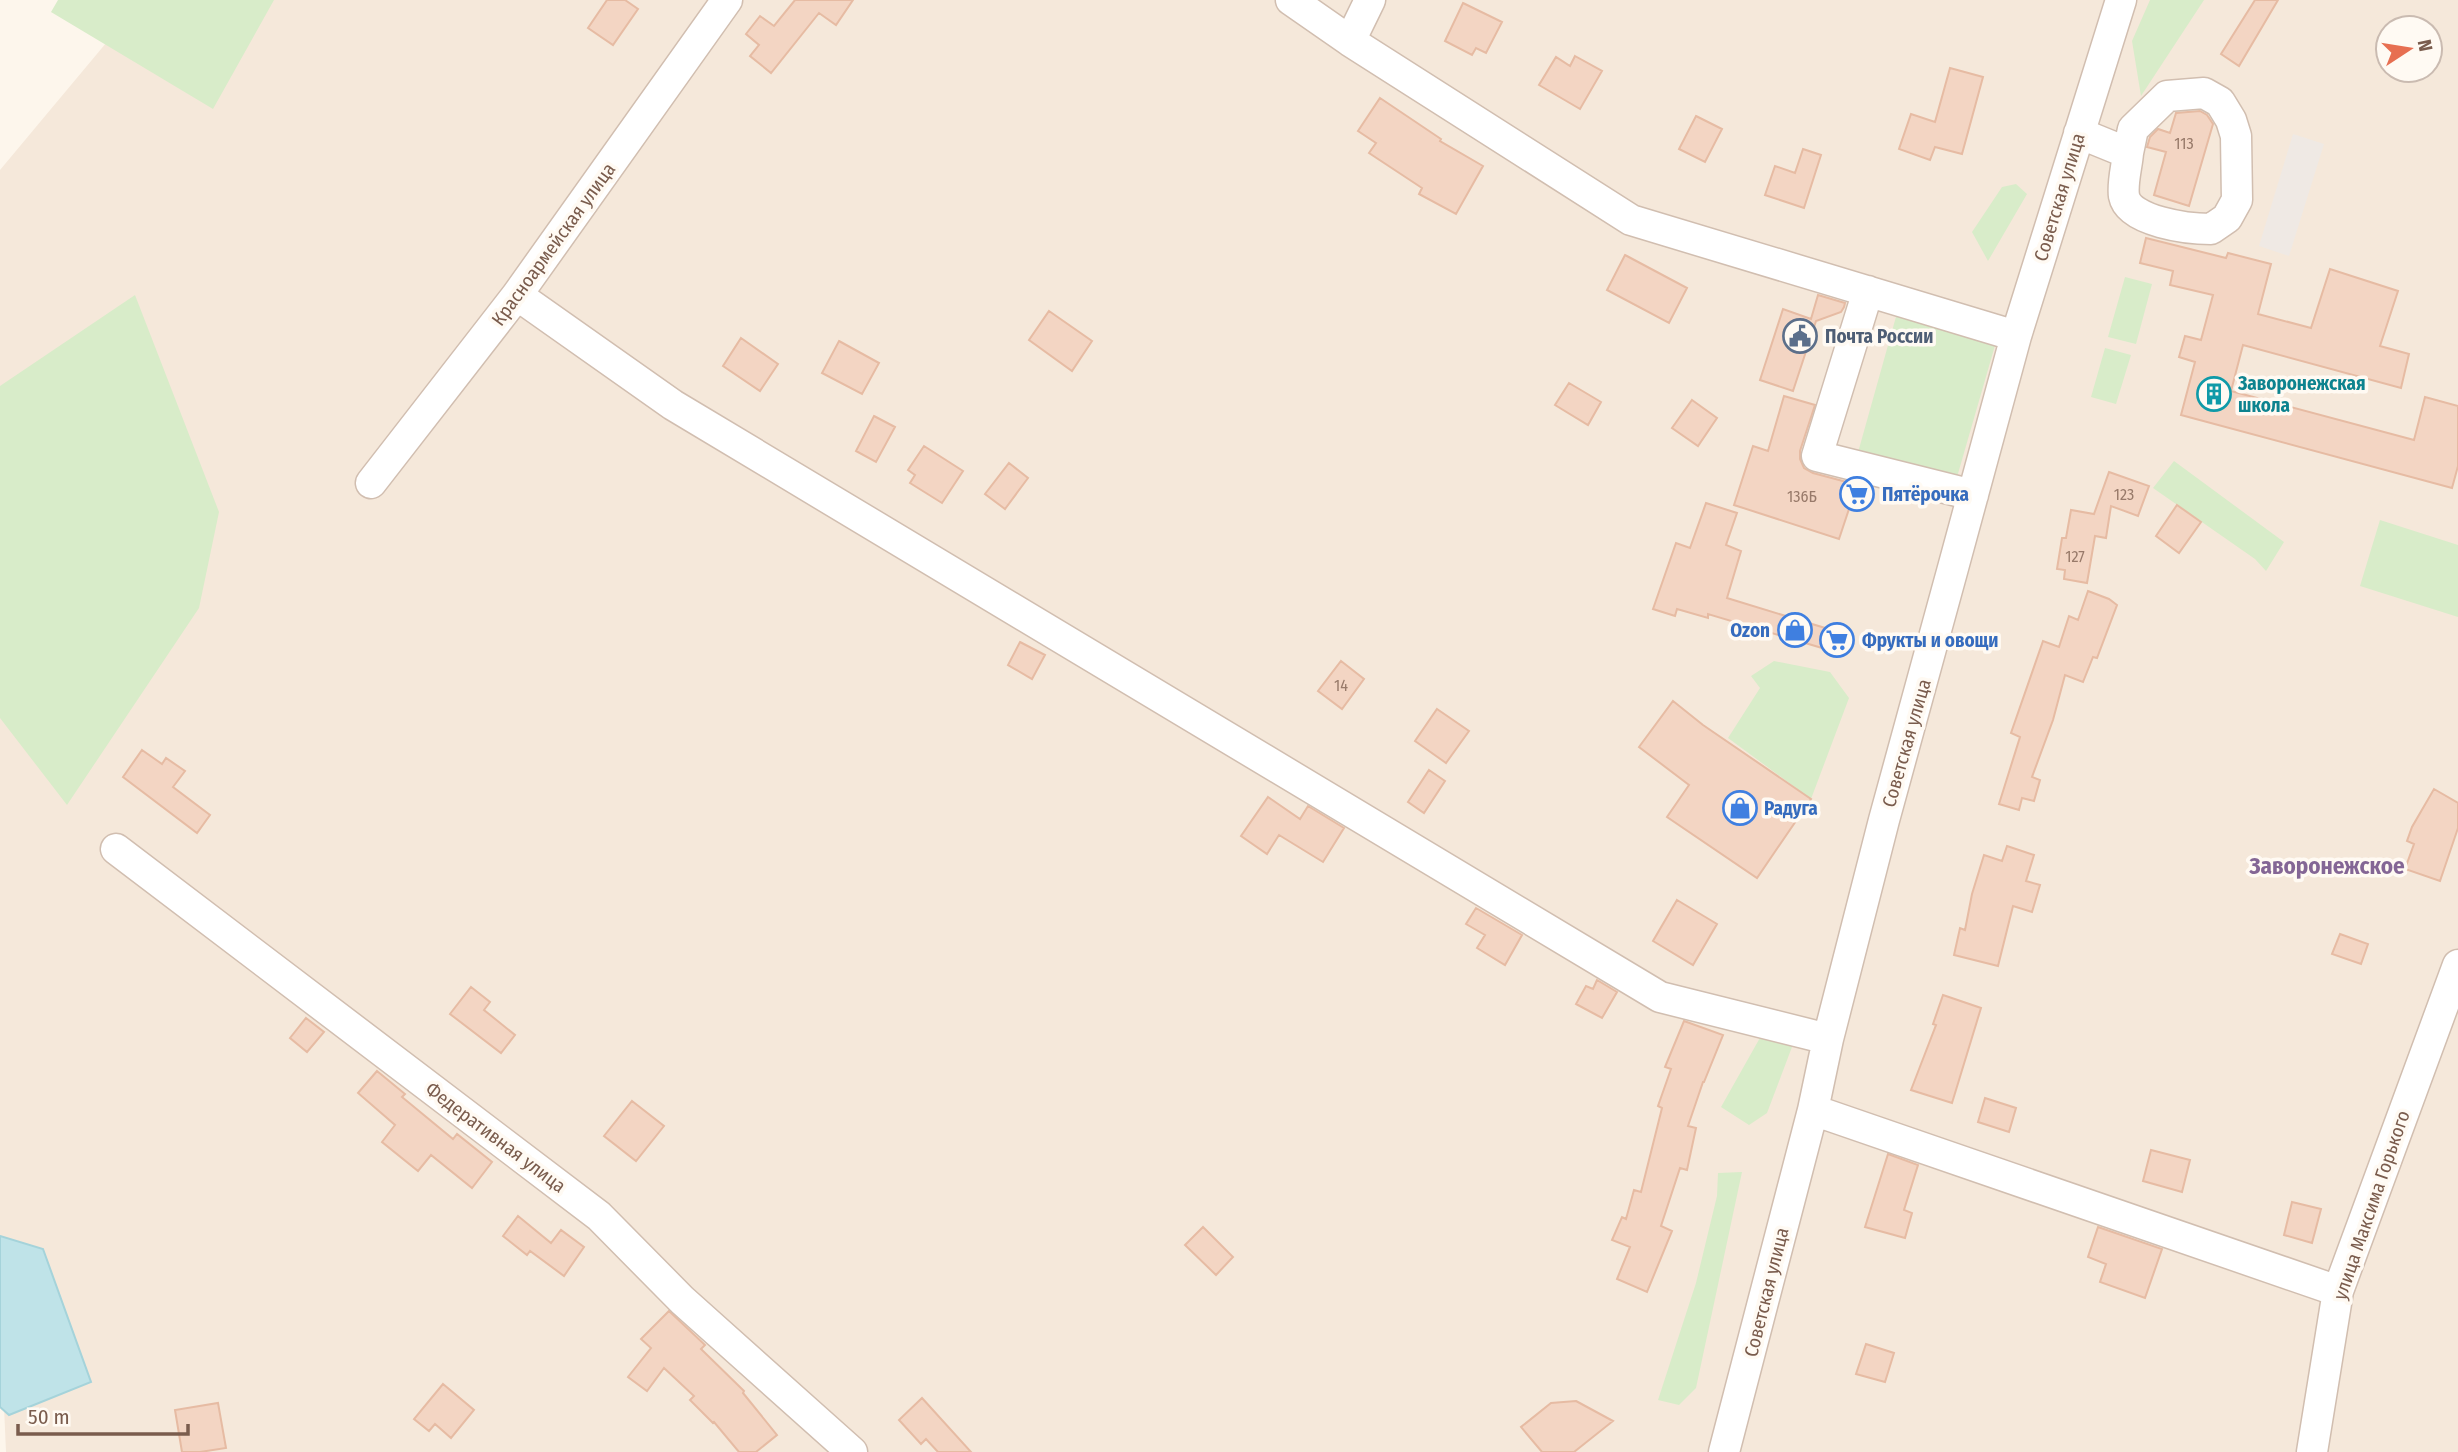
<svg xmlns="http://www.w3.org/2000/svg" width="2458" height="1452" font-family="'Fira Sans Condensed',sans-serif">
<rect width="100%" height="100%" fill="#fdf6ec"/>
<path fill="#f5e8da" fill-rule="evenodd" d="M 142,0 L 2458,0 L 2458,1452 L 6,1452 L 0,1315 L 0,170 ZM 2388,28 L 2430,28 L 2430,70 L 2388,70 Z"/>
<path fill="#efe9e4" d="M 2293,134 L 2324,144 L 2289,256 L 2259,246 Z"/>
<path fill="#d8ecc9" d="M 58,0 L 274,0 L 213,109 L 51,12 Z
M 2150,0 L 2204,0 L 2141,96 L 2132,41 Z
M 2016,184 L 2027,194 L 1988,261 L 1972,232 L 2002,187 Z
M 2125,277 L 2152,284 L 2136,344 L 2108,337 Z
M 135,295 L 219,512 L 199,608 L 67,805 L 0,718 L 0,386 Z
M 1899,306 L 1998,335 L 1955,484 L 1857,456 Z
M 2105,348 L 2131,355 L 2116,404 L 2091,397 Z
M 2174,461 L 2284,542 L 2266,571 L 2255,559 L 2153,488 Z
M 2380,520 L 2458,545 L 2458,617 L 2360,586 Z
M 1774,661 L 1830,672 L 1849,698 L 1811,799 L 1728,738 L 1760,688 L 1751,676 Z
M 1761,1036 L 1795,1039 L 1767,1113 L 1749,1125 L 1721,1107 Z
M 1742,1172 L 1696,1388 L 1679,1405 L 1658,1400 L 1696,1283 L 1717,1196 L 1718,1173 Z"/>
<path fill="#bfe3e8" stroke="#a5d3da" stroke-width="2" d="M 0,1236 L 43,1249 L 91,1382 L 9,1415 L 0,1407 Z"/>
<path fill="#f3d5c3" stroke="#e6bba3" stroke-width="2" d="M 607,0 L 625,0 L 638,9 L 613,45 L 588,28 Z
M 795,0 L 853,0 L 836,25 L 819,13 L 771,73 L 750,56 L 759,45 L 746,34 L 760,16 L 774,26 Z
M 2255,0 L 2278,0 L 2239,66 L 2221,54 Z
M 1463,3 L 1502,22 L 1486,53 L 1476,48 L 1472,55 L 1445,41 Z
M 1575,56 L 1602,71 L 1580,109 L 1539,85 L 1556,57 L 1570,66 Z
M 1950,68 L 1983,77 L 1962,154 L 1935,147 L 1930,160 L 1899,149 L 1911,114 L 1935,122 Z
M 1380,98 L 1441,139 L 1440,141 L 1483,166 L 1456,214 L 1419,194 L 1422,188 L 1369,153 L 1376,143 L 1358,131 Z
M 2200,111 L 2207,115 L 2213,124 L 2189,206 L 2154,195 L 2166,152 L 2147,147 L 2150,137 L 2158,129 L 2170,133 L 2176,113 Z
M 1696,116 L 1722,129 L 1705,162 L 1679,149 Z
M 1803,149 L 1821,155 L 1804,208 L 1765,195 L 1775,166 L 1795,173 Z
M 2146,238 L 2226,258 L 2228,253 L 2271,264 L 2258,314 L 2311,328 L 2330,269 L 2398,291 L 2380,346 L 2409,354 L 2401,388 L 2243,345 L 2231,391 L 2414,440 L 2425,397 L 2458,406 L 2458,466 L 2452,488 L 2181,415 L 2195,362 L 2179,357 L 2185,336 L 2201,340 L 2213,295 L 2170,285 L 2173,271 L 2140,263 Z
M 1625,255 L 1687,288 L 1669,323 L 1607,290 Z
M 1818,295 L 1845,303 L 1844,307 L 1841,312 L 1816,321 L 1793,391 L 1760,380 L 1783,309 L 1811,319 Z
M 1049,311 L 1092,341 L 1072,371 L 1029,340 Z
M 741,338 L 778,364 L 760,391 L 723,366 Z
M 839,341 L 879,363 L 862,394 L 822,373 Z
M 1569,383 L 1601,402 L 1588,425 L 1555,405 Z
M 1784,396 L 1815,405 L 1800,451 L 1800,459 L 1804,468 L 1813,473 L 1869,488 L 1863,507 L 1851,503 L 1839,539 L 1734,505 L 1753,446 L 1768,451 Z
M 1692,400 L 1717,418 L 1698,446 L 1672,428 Z
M 874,416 L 895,427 L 876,462 L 856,451 Z
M 924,446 L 963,471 L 942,503 L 910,483 L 915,475 L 908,470 Z
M 1009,463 L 1028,478 L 1005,509 L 985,494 Z
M 2109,472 L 2149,486 L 2138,516 L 2111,506 L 2106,538 L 2095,536 L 2087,583 L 2064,579 L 2065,570 L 2057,569 L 2062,538 L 2066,538 L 2071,510 L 2094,514 Z
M 1706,503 L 1737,513 L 1726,545 L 1741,551 L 1727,598 L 1848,635 L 1842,654 L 1708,614 L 1708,618 L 1677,609 L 1675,616 L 1653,609 L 1676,543 L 1690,548 Z
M 2177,505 L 2201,522 L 2179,553 L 2156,536 Z
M 2088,591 L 2109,599 L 2117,605 L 2097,658 L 2093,657 L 2083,682 L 2065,675 L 2053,720 L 2032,777 L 2040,780 L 2034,801 L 2022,798 L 2019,810 L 1999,804 L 2020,737 L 2011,733 L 2043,641 L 2059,647 L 2069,616 L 2078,620 Z
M 1020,642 L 1045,655 L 1032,679 L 1008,665 Z
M 1341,661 L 1364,679 L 1342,709 L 1318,691 Z
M 1673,701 L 1703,725 L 1811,799 L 1757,878 L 1667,817 L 1689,785 L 1639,747 Z
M 1437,709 L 1469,731 L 1446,763 L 1415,741 Z
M 142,750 L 162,764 L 166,758 L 185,771 L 173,787 L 210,815 L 197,833 L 123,777 Z
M 1429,770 L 1445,781 L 1424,813 L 1408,802 Z
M 2434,789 L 2458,803 L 2458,828 L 2440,881 L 2405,869 L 2414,844 L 2407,841 L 2412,827 Z
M 1268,797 L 1300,819 L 1308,806 L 1344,828 L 1323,862 L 1279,835 L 1267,854 L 1241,836 Z
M 2007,846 L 2034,855 L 2026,881 L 2040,885 L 2032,912 L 2013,906 L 1998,966 L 1954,955 L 1960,928 L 1965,930 L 1972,894 L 1984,855 L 2002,861 Z
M 1677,900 L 1717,924 L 1693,965 L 1653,941 Z
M 1476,908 L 1522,935 L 1505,965 L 1477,948 L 1485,935 L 1466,924 Z
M 2340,934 L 2368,944 L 2361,964 L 2332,954 Z
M 1597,980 L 1617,992 L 1602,1018 L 1576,1004 L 1586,986 L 1593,989 Z
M 471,987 L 490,1002 L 484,1010 L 515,1035 L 501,1053 L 450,1014 Z
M 1943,995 L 1981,1008 L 1952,1103 L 1911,1090 L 1936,1025 L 1933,1024 Z
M 306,1018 L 324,1032 L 307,1052 L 290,1038 Z
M 1684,1021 L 1723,1035 L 1704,1082 L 1703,1082 L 1688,1126 L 1696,1128 L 1687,1170 L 1680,1168 L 1661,1226 L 1672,1231 L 1647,1292 L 1617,1279 L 1630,1247 L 1612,1240 L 1622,1217 L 1626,1219 L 1634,1190 L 1641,1192 L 1662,1108 L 1658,1106 L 1671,1069 L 1665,1067 Z
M 377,1071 L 405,1094 L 402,1097 L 453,1139 L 457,1134 L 492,1162 L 472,1188 L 431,1155 L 418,1171 L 382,1142 L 395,1125 L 358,1093 Z
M 1985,1098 L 2016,1108 L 2009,1132 L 1978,1122 Z
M 632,1101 L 664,1126 L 636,1161 L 604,1136 Z
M 2151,1150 L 2190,1160 L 2182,1192 L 2143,1181 Z
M 1888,1154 L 1918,1165 L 1904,1210 L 1912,1213 L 1905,1238 L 1865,1227 Z
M 2292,1202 L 2321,1209 L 2312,1243 L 2284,1235 Z
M 518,1216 L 551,1243 L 561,1230 L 584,1247 L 564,1276 L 530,1251 L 527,1255 L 503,1236 Z
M 1203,1227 L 1233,1257 L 1216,1275 L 1185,1245 Z
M 2098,1227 L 2162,1249 L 2145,1298 L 2100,1282 L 2106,1264 L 2088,1257 Z
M 669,1311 L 705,1345 L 701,1349 L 744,1391 L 743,1393 L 777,1435 L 756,1452 L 739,1452 L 714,1422 L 713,1423 L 690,1400 L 694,1396 L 664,1368 L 647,1391 L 628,1377 L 651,1348 L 641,1339 Z
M 1866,1344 L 1894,1353 L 1885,1382 L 1856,1374 Z
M 443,1384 L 474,1410 L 451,1438 L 435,1424 L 429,1431 L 414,1419 Z
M 922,1398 L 971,1452 L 938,1452 L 926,1439 L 921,1444 L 899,1420 Z
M 1576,1401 L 1613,1421 L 1574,1452 L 1542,1452 L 1521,1427 L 1551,1403 Z
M 218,1403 L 226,1448 L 200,1452 L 182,1452 L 175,1410 Z"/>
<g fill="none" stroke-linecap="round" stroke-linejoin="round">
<g stroke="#d1beb0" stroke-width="33">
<path id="minor" d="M 1291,0 L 1350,41 L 1631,220 L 2016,336
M 1350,41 L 1370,0
M 2079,133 L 2128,153 C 2127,166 2122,183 2124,196 C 2129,222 2189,229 2211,229 L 2227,218 L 2237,200 L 2236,136 L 2231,120 L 2220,102 L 2204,93 L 2167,96 L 2133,129 L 2128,153
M 1868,291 L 1817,456 L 1973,495
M 517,295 L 673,405 L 1660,997 L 1828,1039
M 371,483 L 517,295 L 727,0
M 116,849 L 599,1216 L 682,1300 L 852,1452
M 1813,1110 L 2338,1291
M 1724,1452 L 1813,1110 L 1828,1039 L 1884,820 L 1953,568 L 2016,336 L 2121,0
M 2312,1452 L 2338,1291 L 2458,965"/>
</g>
<use href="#minor" stroke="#fff" stroke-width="30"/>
</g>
<defs>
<g id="civic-ring" transform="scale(1.75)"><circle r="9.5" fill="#fffaf3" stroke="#5c6f8a" stroke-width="1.5"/><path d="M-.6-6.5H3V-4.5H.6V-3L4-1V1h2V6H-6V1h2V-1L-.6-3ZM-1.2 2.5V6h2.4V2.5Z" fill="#5c6f8a"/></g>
<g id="building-ring" transform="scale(1.75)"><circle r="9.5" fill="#fffaf3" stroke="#0f9aa8" stroke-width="1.5"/><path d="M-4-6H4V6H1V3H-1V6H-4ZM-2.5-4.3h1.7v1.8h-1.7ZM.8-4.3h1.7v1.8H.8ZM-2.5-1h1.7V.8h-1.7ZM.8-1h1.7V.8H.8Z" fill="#0f9aa8"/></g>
<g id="supermarket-ring" transform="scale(1.75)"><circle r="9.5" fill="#fffaf3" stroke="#3f7fe0" stroke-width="1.5"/><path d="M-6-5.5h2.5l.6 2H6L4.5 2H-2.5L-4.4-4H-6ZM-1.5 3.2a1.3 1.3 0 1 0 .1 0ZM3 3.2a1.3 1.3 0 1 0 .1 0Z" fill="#3f7fe0"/></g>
<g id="shop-ring" transform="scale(1.75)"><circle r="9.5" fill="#fffaf3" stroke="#3f7fe0" stroke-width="1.5"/><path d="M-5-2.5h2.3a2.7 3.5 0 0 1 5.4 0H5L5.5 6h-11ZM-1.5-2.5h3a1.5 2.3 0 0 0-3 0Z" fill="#3f7fe0"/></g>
</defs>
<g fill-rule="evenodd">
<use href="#civic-ring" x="1800" y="336"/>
<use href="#building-ring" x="2214" y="394"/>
<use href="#supermarket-ring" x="1857" y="494"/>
<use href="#shop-ring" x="1795" y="630"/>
<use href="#supermarket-ring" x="1837" y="640"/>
<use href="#shop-ring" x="1740" y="808"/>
</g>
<g text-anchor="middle" stroke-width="7" stroke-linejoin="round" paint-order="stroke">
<g font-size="16" fill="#987a6a">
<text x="2184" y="149">113</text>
<text x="2124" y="500">123</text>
<text x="1802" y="502">136Б</text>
<text x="2075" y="562">127</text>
<text x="1341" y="691">14</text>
</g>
<g font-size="19" fill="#7a5c4d" stroke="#fffaf3">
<text transform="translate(2059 197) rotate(-73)" y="7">Советская улица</text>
<text transform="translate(553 244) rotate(-54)" y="7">Красноармейская улица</text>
<text transform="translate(1906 743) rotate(-74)" y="7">Советская улица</text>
<text transform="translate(496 1137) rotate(37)" y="7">Федеративная улица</text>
<text transform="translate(2371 1205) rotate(-71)" y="7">улица Максима Горького</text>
<text transform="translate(1766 1292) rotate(-76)" y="7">Советская улица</text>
</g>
<g font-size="19" font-weight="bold" fill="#4e5e75" stroke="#fffaf3" text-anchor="start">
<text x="1825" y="343">Почта России</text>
</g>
<g font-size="19" font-weight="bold" fill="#0d838f" stroke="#fffaf3" text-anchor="start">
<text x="2238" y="390">Заворонежская<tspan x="2238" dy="22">школа</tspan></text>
</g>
<g font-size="19" font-weight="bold" fill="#366cbe" stroke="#fffaf3" text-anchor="start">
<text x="1882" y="501">Пятёрочка</text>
<text x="1770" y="637" text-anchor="end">Ozon</text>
<text x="1862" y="647">Фрукты и овощи</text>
<text x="1764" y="815">Радуга</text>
</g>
<g font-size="23" font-weight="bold" fill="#846695" stroke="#fffaf3">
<text x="2327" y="874">Заворонежское</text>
</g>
</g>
<g transform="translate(2409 49) rotate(78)"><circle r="33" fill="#fffaf3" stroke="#cabbb1" stroke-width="2"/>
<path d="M0-5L12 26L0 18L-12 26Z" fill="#e76f51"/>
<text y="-10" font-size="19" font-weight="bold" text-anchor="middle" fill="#7a5c4d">N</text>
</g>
<path d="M18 1424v10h170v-10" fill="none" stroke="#7a5c4d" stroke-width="3.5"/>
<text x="28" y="1424" font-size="21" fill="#7a5c4d" stroke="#fffaf3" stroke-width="5" paint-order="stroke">50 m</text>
</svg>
